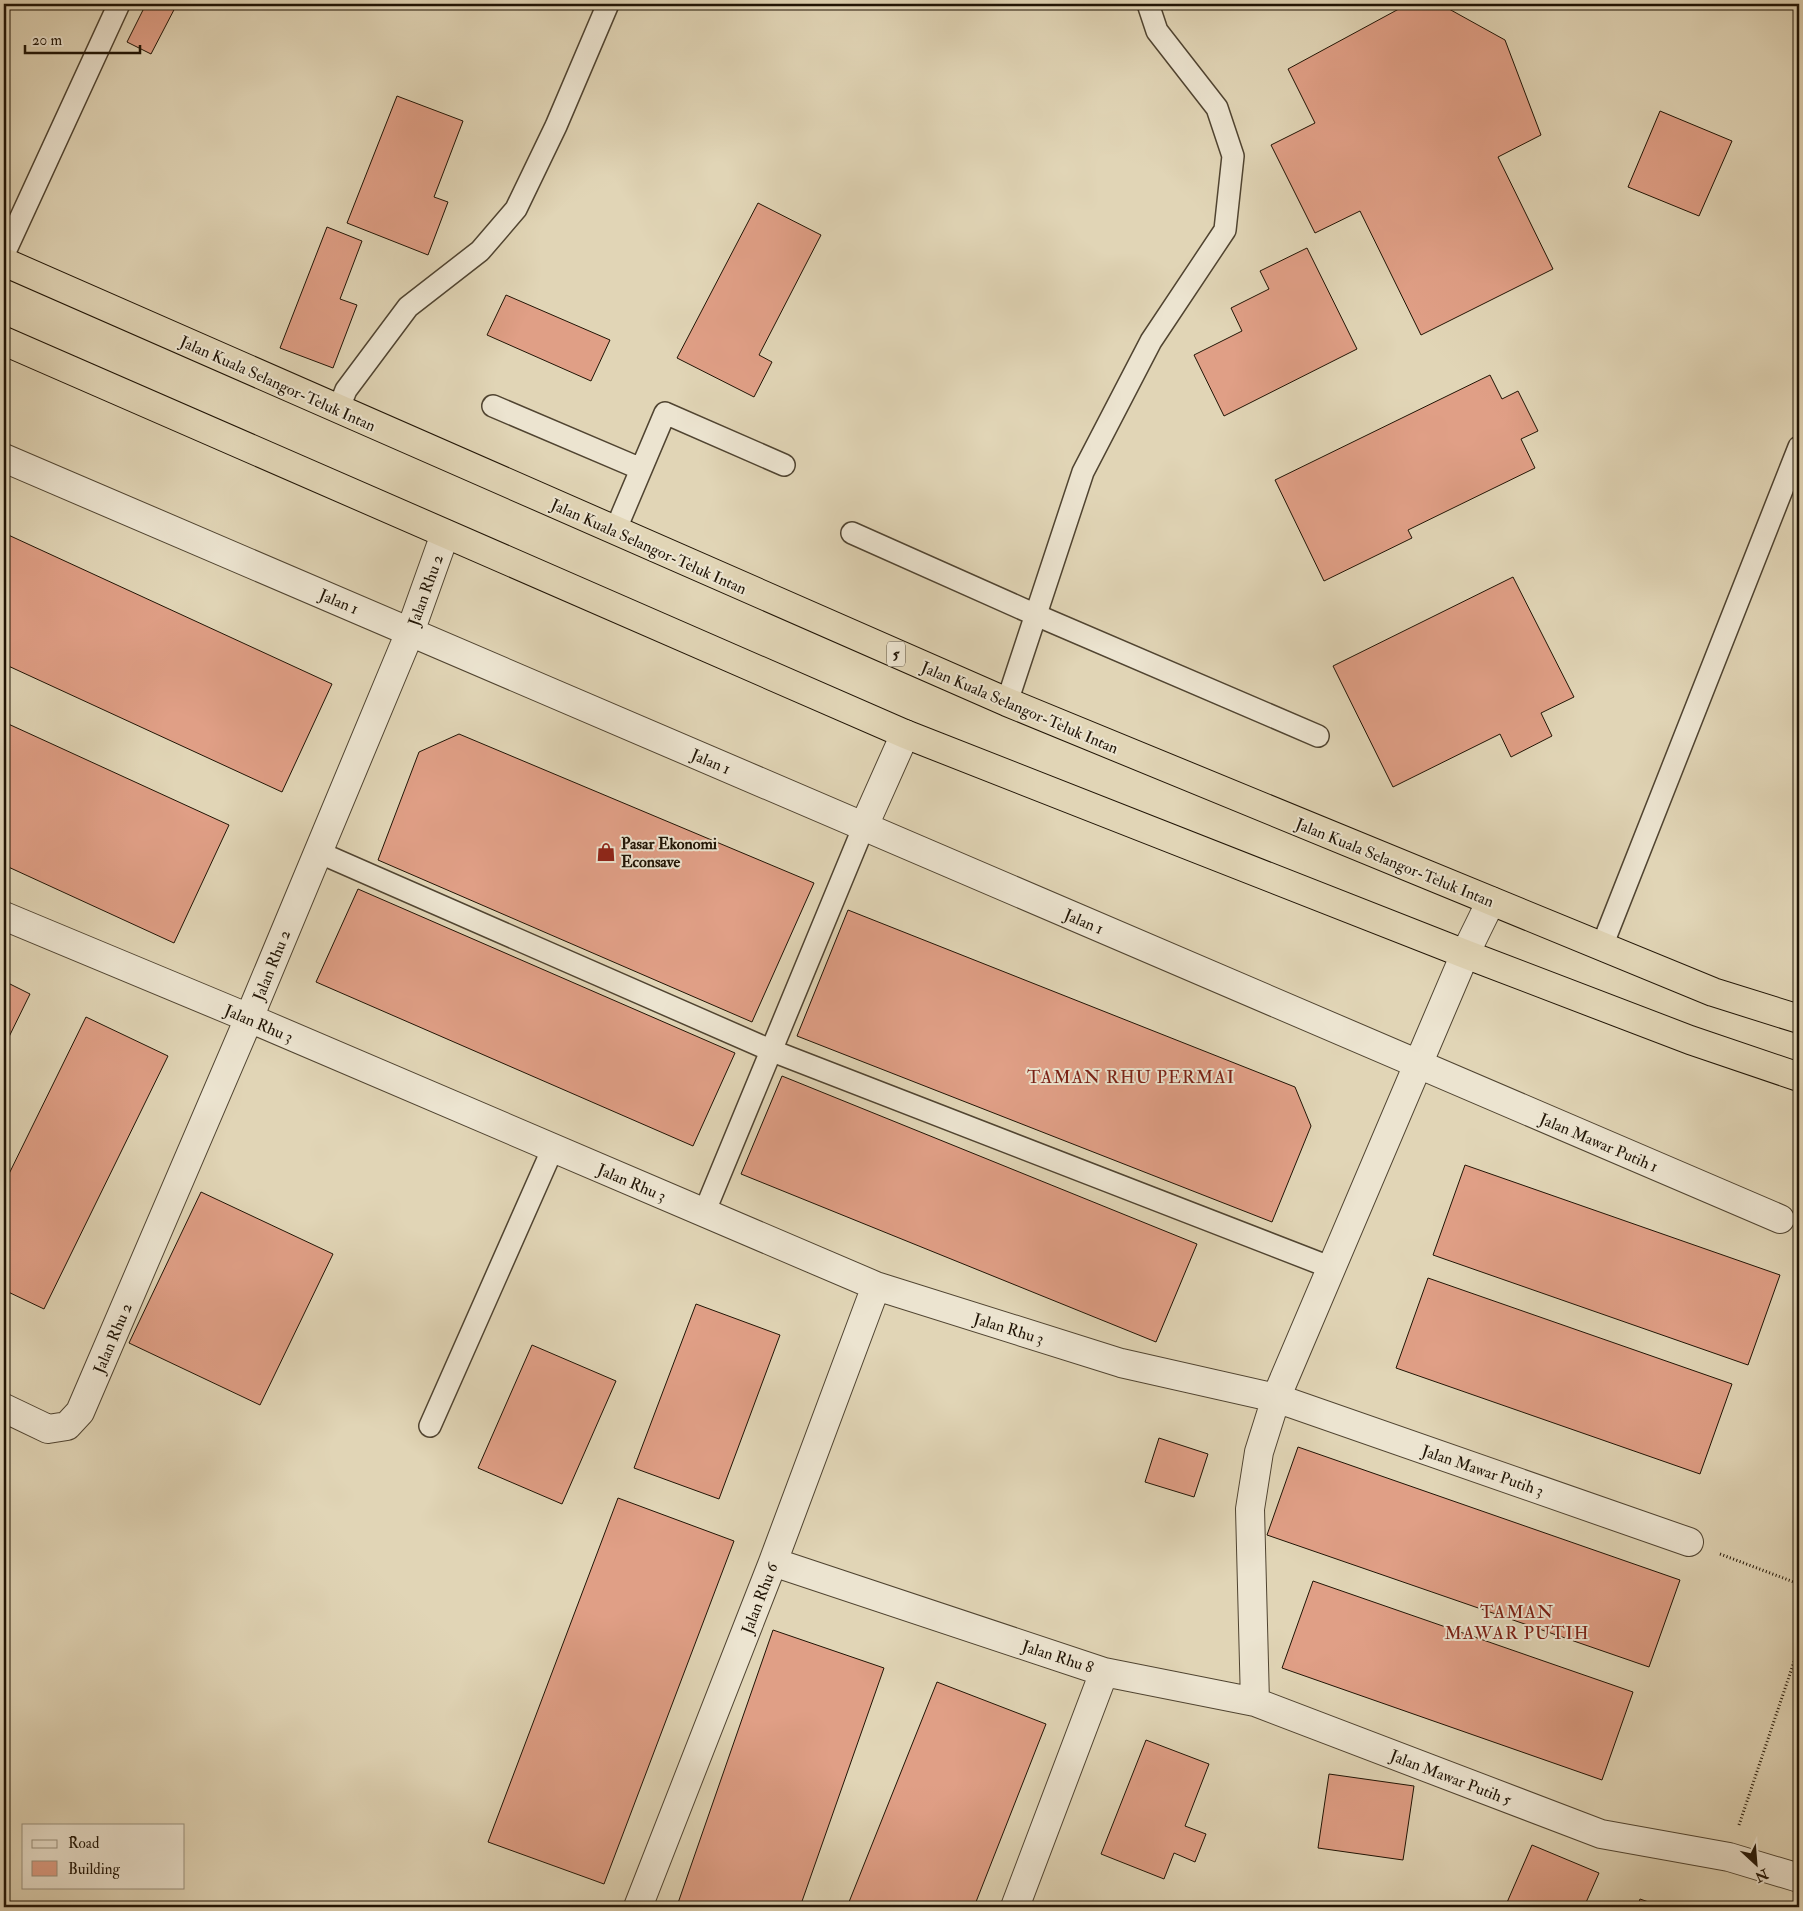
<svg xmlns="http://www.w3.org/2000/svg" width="1803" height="1911" font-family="'IM FELL Double Pica',serif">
<rect width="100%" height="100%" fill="#e1d5b6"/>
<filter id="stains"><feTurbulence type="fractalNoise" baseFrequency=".004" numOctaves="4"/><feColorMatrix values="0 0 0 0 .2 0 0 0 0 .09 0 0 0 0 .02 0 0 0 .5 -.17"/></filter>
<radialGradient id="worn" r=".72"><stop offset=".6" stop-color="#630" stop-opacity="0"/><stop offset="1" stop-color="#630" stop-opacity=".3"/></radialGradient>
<path fill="#e09f86" stroke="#201405" d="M 146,4 L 177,4 L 151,54 L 127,42 Z
M 1408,4 L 1440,4 L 1505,40 L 1541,135 L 1498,157 L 1553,269 L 1421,335 L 1360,211 L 1315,233 L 1271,145 L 1315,123 L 1288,69 Z
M 397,96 L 463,121 L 434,197 L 448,202 L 428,255 L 347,223 Z
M 1660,111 L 1732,141 L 1699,216 L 1628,187 Z
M 758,203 L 821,235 L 759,355 L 772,362 L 754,397 L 677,358 Z
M 327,227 L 362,241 L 340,299 L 357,305 L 333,368 L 280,348 Z
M 1307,248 L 1357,349 L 1224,416 L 1194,355 L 1242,331 L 1231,308 L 1269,289 L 1260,271 Z
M 506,295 L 610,340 L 591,381 L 487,335 Z
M 1490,375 L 1502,399 L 1518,391 L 1538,431 L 1521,439 L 1535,468 L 1408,530 L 1412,538 L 1324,581 L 1275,480 Z
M 4,533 L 332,684 L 282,792 L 4,664 Z
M 1513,577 L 1574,697 L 1541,713 L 1552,736 L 1511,757 L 1500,734 L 1393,787 L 1333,666 Z
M 4,722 L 229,825 L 174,943 L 4,865 Z
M 459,734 L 814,883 L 752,1022 L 378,860 L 419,752 Z
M 358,889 L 735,1053 L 693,1146 L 316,982 Z
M 848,910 L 1295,1087 L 1311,1126 L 1272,1222 L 797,1036 Z
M 4,981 L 30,994 L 4,1047 Z
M 86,1017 L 168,1056 L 44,1309 L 4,1290 L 4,1184 Z
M 782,1076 L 1197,1244 L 1156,1342 L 741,1174 Z
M 1465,1165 L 1780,1275 L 1748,1365 L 1433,1255 Z
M 201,1192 L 333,1254 L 260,1405 L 129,1343 Z
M 1428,1278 L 1732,1384 L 1700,1474 L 1396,1368 Z
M 696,1304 L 780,1335 L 719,1499 L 634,1468 Z
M 532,1345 L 616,1381 L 562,1504 L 478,1468 Z
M 1159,1438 L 1208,1454 L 1194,1497 L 1145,1482 Z
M 1298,1447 L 1680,1580 L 1649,1667 L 1267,1535 Z
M 618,1498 L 734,1541 L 604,1884 L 488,1842 Z
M 1313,1581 L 1633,1692 L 1602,1780 L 1282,1668 Z
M 773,1630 L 884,1668 L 800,1907 L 690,1907 L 678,1903 Z
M 937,1682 L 1046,1724 L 974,1907 L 847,1907 Z
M 1146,1740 L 1209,1764 L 1185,1826 L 1206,1834 L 1195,1862 L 1174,1853 L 1164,1879 L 1101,1854 Z
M 1329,1774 L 1414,1786 L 1403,1860 L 1318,1848 Z
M 1532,1845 L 1599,1873 L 1584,1907 L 1505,1907 Z
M 1640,1899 L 1663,1907 L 1637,1907 Z"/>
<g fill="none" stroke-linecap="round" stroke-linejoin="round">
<g stroke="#504431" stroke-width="24">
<path id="service" d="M 4,254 L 119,4
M 493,406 L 641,469
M 338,410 L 346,390 L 408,307 L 480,251 L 516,209 L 556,126 L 608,4
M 615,531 L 665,413 L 784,465
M 852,533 L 1036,615 L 1318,736
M 1007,702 L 1083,472 L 1151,341 L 1225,230 L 1233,156 L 1217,108 L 1157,31 L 1148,4
M 318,852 L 770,1050 L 1332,1268
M 1602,946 L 1799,447
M 704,1213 L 864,826
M 430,1426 L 553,1148"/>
</g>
<g stroke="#504431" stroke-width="30">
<path id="minor" d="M 4,458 L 1780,1219
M 864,826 L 905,734
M 4,916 L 249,1018 L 876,1286 L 1121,1363 L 1276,1398 L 1689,1542
M 4,1408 L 48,1429 L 67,1426 L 80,1412 L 249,1018 L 410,632 L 445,534
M 773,1562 L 1104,1672 L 1015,1907
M 1104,1672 L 1255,1702 L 1601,1834 L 1729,1857 L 1799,1878
M 1255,1702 L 1250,1509 L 1259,1452 L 1276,1398 L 1465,954 L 1491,901
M 638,1907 L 773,1562 L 876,1286"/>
</g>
<g stroke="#201405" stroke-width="30">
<path id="trunk" d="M 4,262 L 1007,702 L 1713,992 L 1799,1019
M 4,341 L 905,734 L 1465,954 L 1690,1040 L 1799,1077"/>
</g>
<path stroke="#201405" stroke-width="3" stroke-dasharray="1 2.5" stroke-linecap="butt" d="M 1720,1554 L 1799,1584
M 1739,1825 L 1799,1647"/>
<use href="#service" stroke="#ece4d0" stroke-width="21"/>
<use href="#minor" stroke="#ece4d0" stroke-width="28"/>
<use href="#trunk" stroke="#e1d5b6" stroke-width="28"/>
</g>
<defs>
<g id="shop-bare" transform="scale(1.5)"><path d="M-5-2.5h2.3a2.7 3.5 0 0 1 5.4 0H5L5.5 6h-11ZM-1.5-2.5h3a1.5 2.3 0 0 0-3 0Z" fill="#8f2418" stroke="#ece4d0" stroke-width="2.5" paint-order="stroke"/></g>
</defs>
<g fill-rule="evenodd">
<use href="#shop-bare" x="606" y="852"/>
</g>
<g text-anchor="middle" stroke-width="4" stroke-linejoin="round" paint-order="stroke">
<rect fill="#ece4d0" stroke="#5d5242" stroke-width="1" x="887" y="641.5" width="18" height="25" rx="4"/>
<g font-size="15" font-weight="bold" fill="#201405">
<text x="896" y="659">5</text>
</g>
<g font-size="16" fill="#201405" stroke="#ece4d0">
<text transform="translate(278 383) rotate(24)" y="6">Jalan Kuala Selangor-Teluk Intan</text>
<text transform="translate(649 546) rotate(24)" y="6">Jalan Kuala Selangor-Teluk Intan</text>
<text transform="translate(425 590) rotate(-70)" y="6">Jalan Rhu 2</text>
<text transform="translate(339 601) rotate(23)" y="6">Jalan 1</text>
<text transform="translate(1020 707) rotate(23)" y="6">Jalan Kuala Selangor-Teluk Intan</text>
<text transform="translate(711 761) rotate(23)" y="6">Jalan 1</text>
<text transform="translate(1395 862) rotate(22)" y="6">Jalan Kuala Selangor-Teluk Intan</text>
<text transform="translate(1084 921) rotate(23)" y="6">Jalan 1</text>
<text transform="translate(271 965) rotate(-68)" y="6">Jalan Rhu 2</text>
<text transform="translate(259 1023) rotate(23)" y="6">Jalan Rhu 3</text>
<text transform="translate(1599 1142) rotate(23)" y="6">Jalan Mawar Putih 1</text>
<text transform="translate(632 1182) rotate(23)" y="6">Jalan Rhu 3</text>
<text transform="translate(1009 1328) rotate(17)" y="6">Jalan Rhu 3</text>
<text transform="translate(112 1338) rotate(-67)" y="6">Jalan Rhu 2</text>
<text transform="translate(1483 1470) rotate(19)" y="6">Jalan Mawar Putih 3</text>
<text transform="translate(759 1598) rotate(-69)" y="6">Jalan Rhu 6</text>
<text transform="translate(1058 1656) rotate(18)" y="6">Jalan Rhu 8</text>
<text transform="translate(1451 1777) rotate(21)" y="6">Jalan Mawar Putih 5</text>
</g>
<g font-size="16" font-weight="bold" fill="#201405" stroke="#ece4d0" text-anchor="start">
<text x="621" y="849">Pasar Ekonomi<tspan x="621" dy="18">Econsave</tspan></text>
</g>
<g font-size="18" letter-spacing="1" fill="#7a1f14" stroke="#ece4d0">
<text x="1131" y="1083">TAMAN RHU PERMAI</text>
<text x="1517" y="1618">TAMAN<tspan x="1517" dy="21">MAWAR PUTIH</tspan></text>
</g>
</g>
<rect width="1803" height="1911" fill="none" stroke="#e1d5b6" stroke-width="20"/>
<rect x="5" y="5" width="1793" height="1901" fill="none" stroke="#201405" stroke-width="2.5"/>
<rect x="10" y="10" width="1783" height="1891" fill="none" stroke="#201405"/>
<rect x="22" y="1824" width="162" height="65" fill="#ece4d0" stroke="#9a917f"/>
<rect x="32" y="1840" width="25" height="8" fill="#ece4d0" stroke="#9a917f"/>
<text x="68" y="1848" font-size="15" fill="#201405">Road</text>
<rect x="32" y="1861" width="25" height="15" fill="#e09f86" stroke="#9a917f"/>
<text x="68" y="1874" font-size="15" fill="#201405">Building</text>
<g transform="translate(1756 1864) rotate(154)" stroke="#ece4d0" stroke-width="4" paint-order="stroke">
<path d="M0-4L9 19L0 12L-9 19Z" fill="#201405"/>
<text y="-8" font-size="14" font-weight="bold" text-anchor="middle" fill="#201405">N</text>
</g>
<path d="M25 45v8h115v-8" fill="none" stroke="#201405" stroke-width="2.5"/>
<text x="32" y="45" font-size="15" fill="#201405" stroke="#ece4d0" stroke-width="4" paint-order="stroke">20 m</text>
<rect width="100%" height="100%" filter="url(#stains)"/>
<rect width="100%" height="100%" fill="url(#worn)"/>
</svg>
